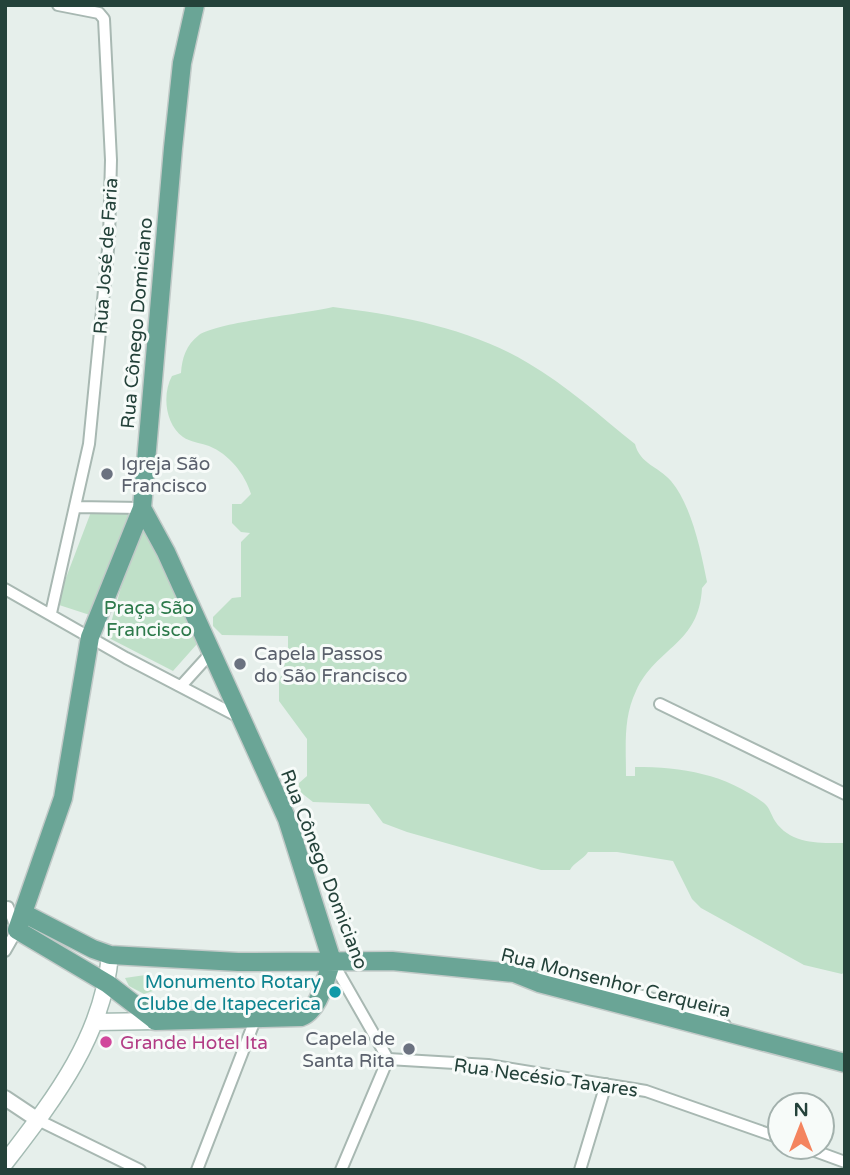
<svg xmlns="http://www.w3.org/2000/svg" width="850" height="1175" font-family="'Varela Round',sans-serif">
<rect width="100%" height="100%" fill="#e6efeb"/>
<path fill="#bfe0c8" d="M 333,307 C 398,315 470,328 528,363 C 566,385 600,416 635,444 C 640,464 658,466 671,481 C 692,506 701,552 707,582 L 702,588 C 699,645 657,646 636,691 C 623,718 626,746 626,776 L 635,776 L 635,767 C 683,767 725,774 764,803 C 770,808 771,815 775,821 C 791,845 820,843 845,843 L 845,971 L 842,974 L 804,965 L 701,908 L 692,899 L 673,861 L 617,852 L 588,852 C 583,860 574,862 570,870 L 541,870 L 407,832 L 383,823 L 369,804 L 313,802 L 299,791 L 299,783 L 307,776 L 307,739 L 279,701 L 279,682 L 288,654 L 288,636 L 222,635 L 213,626 L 213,617 L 232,598 L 241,597 L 241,542 L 250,533 L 241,532 L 232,523 L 232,504 L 241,504 L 251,494 C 245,474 229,454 209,446 C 201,443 190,442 183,437 C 165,424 162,394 172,376 L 181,373 C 182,358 186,345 199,335 C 218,322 304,314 333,307 Z
M 91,512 L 137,512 L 96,617 L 56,604 Z
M 140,520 L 152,530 L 197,644 L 173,671 L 107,637 Z
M 152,974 L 156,990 L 144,994 L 129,986 L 125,978 Z"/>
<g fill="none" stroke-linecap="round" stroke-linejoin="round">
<g stroke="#a8b8b2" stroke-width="14">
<path id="minor" d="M 75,507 L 142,508
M 5,589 L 126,658 L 239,717
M 51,613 L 89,444 L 109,239 L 111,160 L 104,19 L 99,13 L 58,5
M 181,686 L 210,654
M 660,704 L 845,794
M 5,951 L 17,930 L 8,907
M 332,961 L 388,1059
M 541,976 C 603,984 668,1000 725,1025
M 388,1059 L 488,1065 L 646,1091 L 780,1138
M 38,1120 L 140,1170
M 804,1147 L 845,1162
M 197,1170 L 255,1020
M 341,1170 L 388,1059
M 580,1170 L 606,1084"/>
</g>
<g stroke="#a8b8b2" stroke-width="18">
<path id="tertiary" d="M 5,1098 L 38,1120"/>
</g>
<g stroke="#a4bbb3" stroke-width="19">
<path id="secondary" d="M 96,1022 L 155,1021
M 5,1163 C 54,1099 103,1037 110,955"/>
</g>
<g stroke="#c2cac8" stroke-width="21">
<path id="primary" d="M 195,5 L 182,63 L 173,148 L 142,508 L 166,552 L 287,819 L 332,961
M 142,508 L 90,637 L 63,798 L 17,930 L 108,984 L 156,1021
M 25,914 L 93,949 L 110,955 L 238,962 L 392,961 L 514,973 L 539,983 L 845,1063
M 155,1021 L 301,1017 C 320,1010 325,979 332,961"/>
</g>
<use href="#minor" stroke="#fff" stroke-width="10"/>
<use href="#tertiary" stroke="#fff" stroke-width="14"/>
<use href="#secondary" stroke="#fff" stroke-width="16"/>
<use href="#primary" stroke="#6aa596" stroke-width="18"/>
</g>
<g fill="#6b7280" stroke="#f7fbf9" stroke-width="2.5">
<circle cx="107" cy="474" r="7"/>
<circle cx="240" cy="664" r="7"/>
<circle cx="409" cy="1049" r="7"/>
</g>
<circle fill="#0f9aa8" stroke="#f7fbf9" stroke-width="2.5" cx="335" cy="992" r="7"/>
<circle fill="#d1479c" stroke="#f7fbf9" stroke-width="2.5" cx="106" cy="1042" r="7"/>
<g text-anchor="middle" stroke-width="6" stroke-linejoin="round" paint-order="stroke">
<g font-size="19" fill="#24423a" stroke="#f7fbf9">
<text transform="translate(105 256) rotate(-86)" y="7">Rua José de Faria</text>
<text transform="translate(136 323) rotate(-85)" y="7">Rua Cônego Domiciano</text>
<text transform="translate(325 869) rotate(69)" y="7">Rua Cônego Domiciano</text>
<text transform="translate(616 982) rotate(14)" y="7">Rua Monsenhor Cerqueira</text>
<text transform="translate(546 1077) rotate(8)" y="7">Rua Necésio Tavares</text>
</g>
<g font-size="19" fill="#5b616d" stroke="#f7fbf9" text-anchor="start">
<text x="121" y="470">Igreja São<tspan x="121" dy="22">Francisco</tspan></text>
<text x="254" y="660">Capela Passos<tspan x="254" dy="22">do São Francisco</tspan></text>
<text x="395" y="1045" text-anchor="end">Capela de<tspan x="395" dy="22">Santa Rita</tspan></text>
</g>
<g font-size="19" fill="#2d7a4b" stroke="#f7fbf9">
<text x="149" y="614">Praça São<tspan x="149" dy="22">Francisco</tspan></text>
</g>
<g font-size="19" fill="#0d838f" stroke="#f7fbf9" text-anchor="end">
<text x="321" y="988">Monumento Rotary<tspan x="321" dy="22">Clube de Itapecerica</tspan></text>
</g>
<g font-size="19" fill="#b23c85" stroke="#f7fbf9" text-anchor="start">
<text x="120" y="1049">Grande Hotel Ita</text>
</g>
</g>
<rect width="850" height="1175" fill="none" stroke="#24423a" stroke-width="14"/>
<g transform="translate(801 1126)"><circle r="33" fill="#f7fbf9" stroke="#a3b1ad" stroke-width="2"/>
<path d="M0-5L12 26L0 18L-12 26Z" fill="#f4845f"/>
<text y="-10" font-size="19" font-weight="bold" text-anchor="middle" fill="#24423a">N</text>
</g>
</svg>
